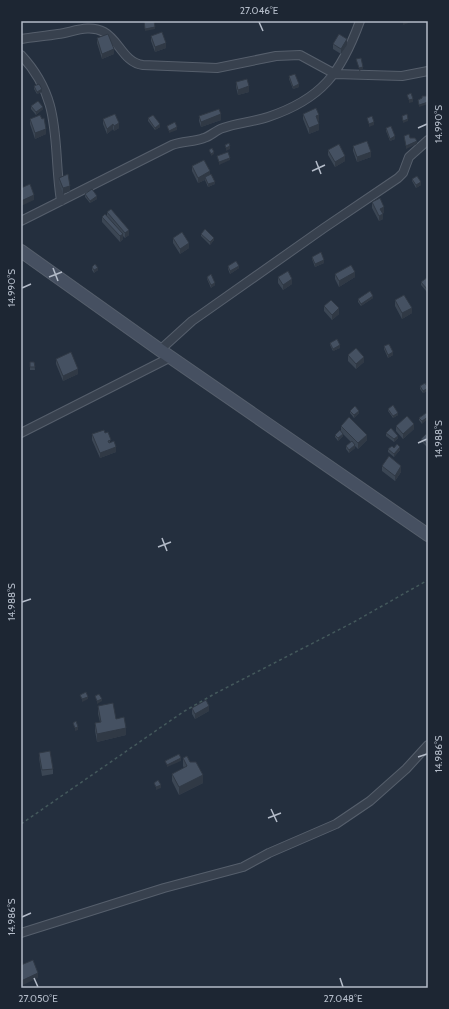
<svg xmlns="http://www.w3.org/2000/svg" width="449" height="1009" font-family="Cabin,sans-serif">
<rect width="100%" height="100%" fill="#242f3e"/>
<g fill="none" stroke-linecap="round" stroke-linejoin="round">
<g stroke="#565f6c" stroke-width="10">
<path id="street" d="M 21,39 C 33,37 46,36 58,34 C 73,32 89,24 104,32 C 119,40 124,63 143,65 L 217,68 L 276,56 L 300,55 L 335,74 L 402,76 L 428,71
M 21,55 C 64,101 52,144 61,201
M 21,221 L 172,145 C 183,141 194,142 204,138 C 211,136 216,130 223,128 C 237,123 253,122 268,117 C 322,99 341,73 360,21
M 160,350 L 192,321 L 324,228 L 398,178 L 403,173 L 409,157 L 428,140
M 21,433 L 171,357
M 21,933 L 164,888 L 243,867 L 269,853 L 336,824 L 370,801 L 406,769 L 428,745"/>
</g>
<g stroke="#565f6c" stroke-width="14">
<path id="secondary" d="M 21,251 L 160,350 L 428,535"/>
</g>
<path stroke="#44595c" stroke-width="1.5" stroke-dasharray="3 3" stroke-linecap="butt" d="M 21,824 L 183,712 L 216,693 L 352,623 L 428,580"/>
<use href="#street" stroke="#38414e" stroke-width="8"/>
<use href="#secondary" stroke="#465061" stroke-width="12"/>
</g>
<path fill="#3b4654" d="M 151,36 L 166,48 L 155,52 L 151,41 Z
M 97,38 L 114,54 L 102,59 L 97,43 Z
M 333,44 L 347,45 L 341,54 L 333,49 Z
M 289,76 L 299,87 L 293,89 L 289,79 Z
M 236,82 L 249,92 L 238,95 L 236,87 Z
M 34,86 L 42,92 L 37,94 L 34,89 Z
M 31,106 L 43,109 L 36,115 L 31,109 Z
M 115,114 L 119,128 L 114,131 L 113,129 L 107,134 L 103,124 L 103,119 Z
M 303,114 L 319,120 L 318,121 L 319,130 L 309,134 L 303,119 Z
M 199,116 L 221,120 L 201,127 L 199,121 Z
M 148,118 L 160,127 L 155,130 L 148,121 Z
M 30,119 L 46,134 L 35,139 L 30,124 Z
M 386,128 L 395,139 L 390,141 L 386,131 Z
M 353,146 L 371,157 L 357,162 L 353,151 Z
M 328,150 L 345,161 L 335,167 L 328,155 Z
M 192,166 L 210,174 L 215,184 L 208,187 L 205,180 L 198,183 L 192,171 Z
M 59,178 L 70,191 L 63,194 L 59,183 Z
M 412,179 L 421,185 L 416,188 L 412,181 Z
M 85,194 L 97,199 L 90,203 L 85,197 Z
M 372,202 L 384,213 L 383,213 L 383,219 L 379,221 L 372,208 Z
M 107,212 L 129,235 L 125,238 L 123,236 L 123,239 L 120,242 L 102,222 L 102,217 L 107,216 Z
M 201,234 L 214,240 L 210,245 L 201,236 Z
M 173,238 L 189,248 L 180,254 L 173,243 Z
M 312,257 L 324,263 L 315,267 L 312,259 Z
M 228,266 L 239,268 L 230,274 L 228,269 Z
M 92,267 L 98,270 L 94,273 L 92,270 Z
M 335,274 L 355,277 L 339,287 L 335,279 Z
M 207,277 L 215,285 L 211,288 L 207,279 Z
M 278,277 L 292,284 L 283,290 L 278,283 Z
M 428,277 L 428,291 L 427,292 L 421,285 L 421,282 Z
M 373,298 L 361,306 L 358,302 L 358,299 Z
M 395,300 L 412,313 L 402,319 L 395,306 Z
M 324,306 L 339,314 L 332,320 L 324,311 Z
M 330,343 L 340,348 L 333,351 L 330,345 Z
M 384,346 L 393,355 L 388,358 L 384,349 Z
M 348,355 L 364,362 L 356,369 L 348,361 Z
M 56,359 L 78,374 L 63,381 L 56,364 Z
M 30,362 L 34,362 L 35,370 L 30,370 Z
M 420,386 L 428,391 L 423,393 L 420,389 Z
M 388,409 L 398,415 L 393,418 L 388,411 Z
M 350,411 L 359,413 L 354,418 L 350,413 Z
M 426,413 L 422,424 L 419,420 L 419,418 Z
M 341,426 L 367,440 L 358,449 L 354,445 L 355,448 L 349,453 L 346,449 L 346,446 L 351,442 L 343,434 L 343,436 L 338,441 L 335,437 L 335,435 L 341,431 Z
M 396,426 L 414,429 L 403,439 L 396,431 Z
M 105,433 L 116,452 L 100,458 L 92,440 L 92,434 Z
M 386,433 L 398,438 L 394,442 L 386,436 Z
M 428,437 L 427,447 L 421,441 L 421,439 Z
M 394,448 L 400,450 L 394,457 L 388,452 L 388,449 Z
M 382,466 L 401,472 L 395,481 L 382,471 Z
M 98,706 L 116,719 L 126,735 L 97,742 L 95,731 L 95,723 L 100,722 L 98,714 Z
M 192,708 L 209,711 L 195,719 L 192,714 Z
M 39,753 L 53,769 L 53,774 L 42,776 L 39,758 Z
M 183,758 L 190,762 L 203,783 L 179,795 L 172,781 L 172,774 L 184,768 L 183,766 Z"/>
<path fill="#303945" d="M 403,21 L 411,21 L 411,22 L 403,25 Z
M 155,27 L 155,29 L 145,31 L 145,29 Z
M 347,39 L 347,45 L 341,54 L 341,49 Z
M 166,43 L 166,48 L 155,52 L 155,47 Z
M 114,49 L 114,54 L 102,59 L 102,54 Z
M 363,67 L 363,69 L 359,71 L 359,68 Z
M 299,84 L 299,87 L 293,89 L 293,87 Z
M 249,86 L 249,92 L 238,95 L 238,90 Z
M 42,89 L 42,92 L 37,94 L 37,92 Z
M 413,99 L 413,102 L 409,103 L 409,100 Z
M 428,102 L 428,104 L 419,107 L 419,105 Z
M 43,107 L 43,109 L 36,115 L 36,112 Z
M 221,114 L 221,120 L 201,127 L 201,122 Z
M 319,115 L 319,120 L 316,121 L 316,116 Z
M 408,119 L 408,121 L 403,123 L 403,121 Z
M 374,122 L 374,125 L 369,127 L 369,124 Z
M 119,123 L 119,128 L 114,131 L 114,126 Z
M 113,124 L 113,129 L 107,134 L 107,129 Z
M 160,124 L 160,127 L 155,130 L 155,128 Z
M 319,124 L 319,130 L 309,134 L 309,128 Z
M 177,127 L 177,130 L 169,133 L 169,131 Z
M 46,129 L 46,134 L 35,139 L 35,133 Z
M 395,136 L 395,139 L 390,141 L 390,139 Z
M 417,141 L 417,144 L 406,149 L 406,146 Z
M 230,146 L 230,149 L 226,151 L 226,148 Z
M 214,152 L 214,154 L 211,156 L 211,154 Z
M 371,152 L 371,157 L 357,162 L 357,157 Z
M 345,156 L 345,161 L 335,167 L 335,162 Z
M 230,158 L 230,160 L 219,165 L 219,162 Z
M 210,171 L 210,177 L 205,177 L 205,180 L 198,183 L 198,178 Z
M 215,182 L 215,184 L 208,187 L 208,184 Z
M 421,182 L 421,185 L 416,188 L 416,185 Z
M 70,186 L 70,191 L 63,194 L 63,188 Z
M 34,195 L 34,200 L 21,206 L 21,201 Z
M 97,196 L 97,199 L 90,203 L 90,201 Z
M 384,207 L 384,213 L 380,214 L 380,209 Z
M 383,214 L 383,219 L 379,221 L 379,216 Z
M 129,230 L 129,235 L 125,238 L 125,233 Z
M 123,234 L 123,239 L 120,242 L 120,236 Z
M 214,238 L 214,240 L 210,245 L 210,242 Z
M 189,243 L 189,248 L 180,254 L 180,249 Z
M 324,260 L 324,263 L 315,267 L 315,264 Z
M 239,266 L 239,268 L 230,274 L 230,271 Z
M 98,268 L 98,270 L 94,273 L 94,270 Z
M 355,272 L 355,277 L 339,287 L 339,281 Z
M 292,279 L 292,284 L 283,290 L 283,285 Z
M 215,283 L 215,285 L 211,288 L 211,285 Z
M 373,296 L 373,298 L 361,306 L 361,304 Z
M 339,308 L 339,314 L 332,320 L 332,315 Z
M 412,308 L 412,313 L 402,319 L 402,313 Z
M 340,345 L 340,348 L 333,351 L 333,349 Z
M 393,352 L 393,355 L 388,358 L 388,355 Z
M 364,357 L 364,362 L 356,369 L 356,364 Z
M 78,369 L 78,374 L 63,381 L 63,376 Z
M 428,388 L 428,391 L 423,393 L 423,391 Z
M 359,411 L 359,413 L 354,418 L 354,415 Z
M 398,413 L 398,415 L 393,418 L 393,416 Z
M 428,417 L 428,419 L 422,424 L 422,421 Z
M 414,424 L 414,429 L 403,439 L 403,434 Z
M 343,434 L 343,436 L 338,441 L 338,438 Z
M 367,435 L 367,440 L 358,449 L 358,443 Z
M 398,436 L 398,438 L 394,442 L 394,439 Z
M 355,445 L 355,448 L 349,453 L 349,450 Z
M 116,447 L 116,452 L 100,458 L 100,453 Z
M 400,447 L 400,450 L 394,457 L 394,454 Z
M 401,466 L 401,472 L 395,481 L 395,476 Z
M 88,697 L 88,699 L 82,702 L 82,699 Z
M 102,699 L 102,701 L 97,704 L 97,701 Z
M 209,706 L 209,711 L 195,719 L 195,714 Z
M 78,727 L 78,730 L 75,731 L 75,728 Z
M 126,728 L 126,735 L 97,742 L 97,734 Z
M 181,758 L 181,761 L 167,767 L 167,765 Z
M 203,775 L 203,783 L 179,795 L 179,787 Z
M 161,785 L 161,788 L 156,790 L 156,787 Z
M 38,973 L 38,978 L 21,986 L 21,981 Z"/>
<path fill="#455162" stroke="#303945" d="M 144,21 L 154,21 L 155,27 L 145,29 Z
M 162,32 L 166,43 L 155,47 L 151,36 Z
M 108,34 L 114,49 L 102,54 L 97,38 Z
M 339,34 L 347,39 L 341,49 L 333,44 Z
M 361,58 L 363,67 L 359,68 L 356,59 Z
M 295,74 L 299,84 L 293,87 L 289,76 Z
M 247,79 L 249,86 L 238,90 L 236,82 Z
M 39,84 L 42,89 L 37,92 L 34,86 Z
M 411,93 L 413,99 L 409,100 L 407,95 Z
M 422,96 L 428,96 L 428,102 L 419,105 L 418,100 L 422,98 Z
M 38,101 L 43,107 L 36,112 L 31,106 Z
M 316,108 L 319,115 L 316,116 L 319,124 L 309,128 L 303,114 Z
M 219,109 L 221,114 L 201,122 L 199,116 Z
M 115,114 L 119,123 L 114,126 L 113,124 L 107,129 L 103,119 Z
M 407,114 L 408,119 L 403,121 L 402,116 Z
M 40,115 L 42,119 L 44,118 L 46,129 L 35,133 L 30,119 Z
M 153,115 L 160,124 L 155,128 L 148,118 Z
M 372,116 L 374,122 L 369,124 L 367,118 Z
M 175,122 L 177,127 L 169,131 L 167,126 Z
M 391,126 L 395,136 L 390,139 L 386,128 Z
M 409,134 L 410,138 L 415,138 L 417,141 L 406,146 L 404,136 Z
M 367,141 L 371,152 L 357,157 L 353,146 Z
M 229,143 L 230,146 L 226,148 L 225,145 Z
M 339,144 L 345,156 L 335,162 L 328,150 Z
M 212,148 L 214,152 L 211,154 L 209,150 Z
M 228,152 L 230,158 L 219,162 L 217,156 Z
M 204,160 L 210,171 L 198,178 L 192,166 Z
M 68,174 L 70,186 L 63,188 L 59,178 Z
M 211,174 L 215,182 L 208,184 L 205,177 Z
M 417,176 L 421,182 L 416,185 L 412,179 Z
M 30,184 L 34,195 L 21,201 L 21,188 Z
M 92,189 L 97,196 L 90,201 L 85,194 Z
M 380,198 L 384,207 L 380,209 L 383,214 L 379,216 L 372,202 Z
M 111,209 L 129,230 L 125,233 L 107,212 Z
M 105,214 L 123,234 L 120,236 L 102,217 Z
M 205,229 L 214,238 L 210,242 L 201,234 Z
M 182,232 L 189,243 L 180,249 L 173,238 Z
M 321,252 L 324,260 L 315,264 L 312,257 Z
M 236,261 L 239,266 L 230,271 L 228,266 Z
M 95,264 L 98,268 L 94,270 L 92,267 Z
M 351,265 L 355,272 L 339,281 L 335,274 Z
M 288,271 L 292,279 L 283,285 L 278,277 Z
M 211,274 L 215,283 L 211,285 L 207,277 Z
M 428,277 L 428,289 L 427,289 L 421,282 Z
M 370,291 L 373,296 L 361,304 L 358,299 Z
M 404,295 L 412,308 L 402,313 L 395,300 Z
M 331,300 L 339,308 L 332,315 L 324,306 Z
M 337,339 L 340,345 L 333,349 L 330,343 Z
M 389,344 L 393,352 L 388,355 L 384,346 Z
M 356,348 L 364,357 L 356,364 L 348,355 Z
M 71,352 L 78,369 L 63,376 L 56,359 Z
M 30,362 L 34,362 L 35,367 L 30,367 Z
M 425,383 L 428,388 L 423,391 L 420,386 Z
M 393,405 L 398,413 L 393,416 L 388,409 Z
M 355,406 L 359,411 L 354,415 L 350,411 Z
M 426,413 L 428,415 L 428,417 L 422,421 L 419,418 Z
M 407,416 L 414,424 L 403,434 L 396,426 Z
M 349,417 L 367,435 L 358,443 L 341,426 Z
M 391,428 L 398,436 L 394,439 L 386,433 Z
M 104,430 L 105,433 L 108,432 L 111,440 L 108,441 L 109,443 L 114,441 L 116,447 L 100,453 L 92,434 Z
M 340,430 L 343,434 L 338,438 L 335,435 Z
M 426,434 L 428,437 L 428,444 L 427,444 L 421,439 Z
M 352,441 L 355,445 L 349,450 L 346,446 Z
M 397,444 L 400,447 L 394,454 L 388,449 L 392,446 L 394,448 Z
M 389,456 L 401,466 L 395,476 L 382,466 Z
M 86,692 L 88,697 L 82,699 L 80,695 Z
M 99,694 L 102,699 L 97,701 L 95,696 Z
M 206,700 L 209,706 L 195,714 L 192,708 Z
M 113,703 L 116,719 L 124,717 L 126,728 L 97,734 L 95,723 L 101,722 L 98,706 Z
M 76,721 L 78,727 L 75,728 L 73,723 Z
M 50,751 L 53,769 L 42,770 L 39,753 Z
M 179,754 L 181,758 L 167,765 L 165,761 Z
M 187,756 L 190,762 L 196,762 L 203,775 L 179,787 L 172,774 L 187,766 L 183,758 Z
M 158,780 L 161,785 L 156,787 L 154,783 Z
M 33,960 L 38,973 L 21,981 L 21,965 Z"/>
<path fill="none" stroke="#b4bcc9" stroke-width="1.5" d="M 259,22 L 263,31M 418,128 L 427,124M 316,161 L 321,174M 312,171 L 325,165M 53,268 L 58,281M 49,277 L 62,272M 22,288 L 31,284M 418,443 L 427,439M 162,538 L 167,551M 158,547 L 171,542M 22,602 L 31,599M 418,757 L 427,754M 271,809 L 277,822M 268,818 L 281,813M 22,917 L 31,913M 34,978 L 38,987M 340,978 L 343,987"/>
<rect width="449" height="1009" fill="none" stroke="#1d2633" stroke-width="44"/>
<rect x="22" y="22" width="405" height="965" fill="none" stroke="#b4bcc9" stroke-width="1.5"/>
<g font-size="10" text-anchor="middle" fill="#b4bcc9">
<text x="259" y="14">27.046°E</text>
<text transform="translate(438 124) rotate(-90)" y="4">14.990°S</text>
<text transform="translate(11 288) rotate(-90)" y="4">14.990°S</text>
<text transform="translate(438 439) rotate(-90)" y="4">14.988°S</text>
<text transform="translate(11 602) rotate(-90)" y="4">14.988°S</text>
<text transform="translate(438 754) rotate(-90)" y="4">14.986°S</text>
<text transform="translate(11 917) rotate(-90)" y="4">14.986°S</text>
<text x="38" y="1002">27.050°E</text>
<text x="343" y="1002">27.048°E</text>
</g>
</svg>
